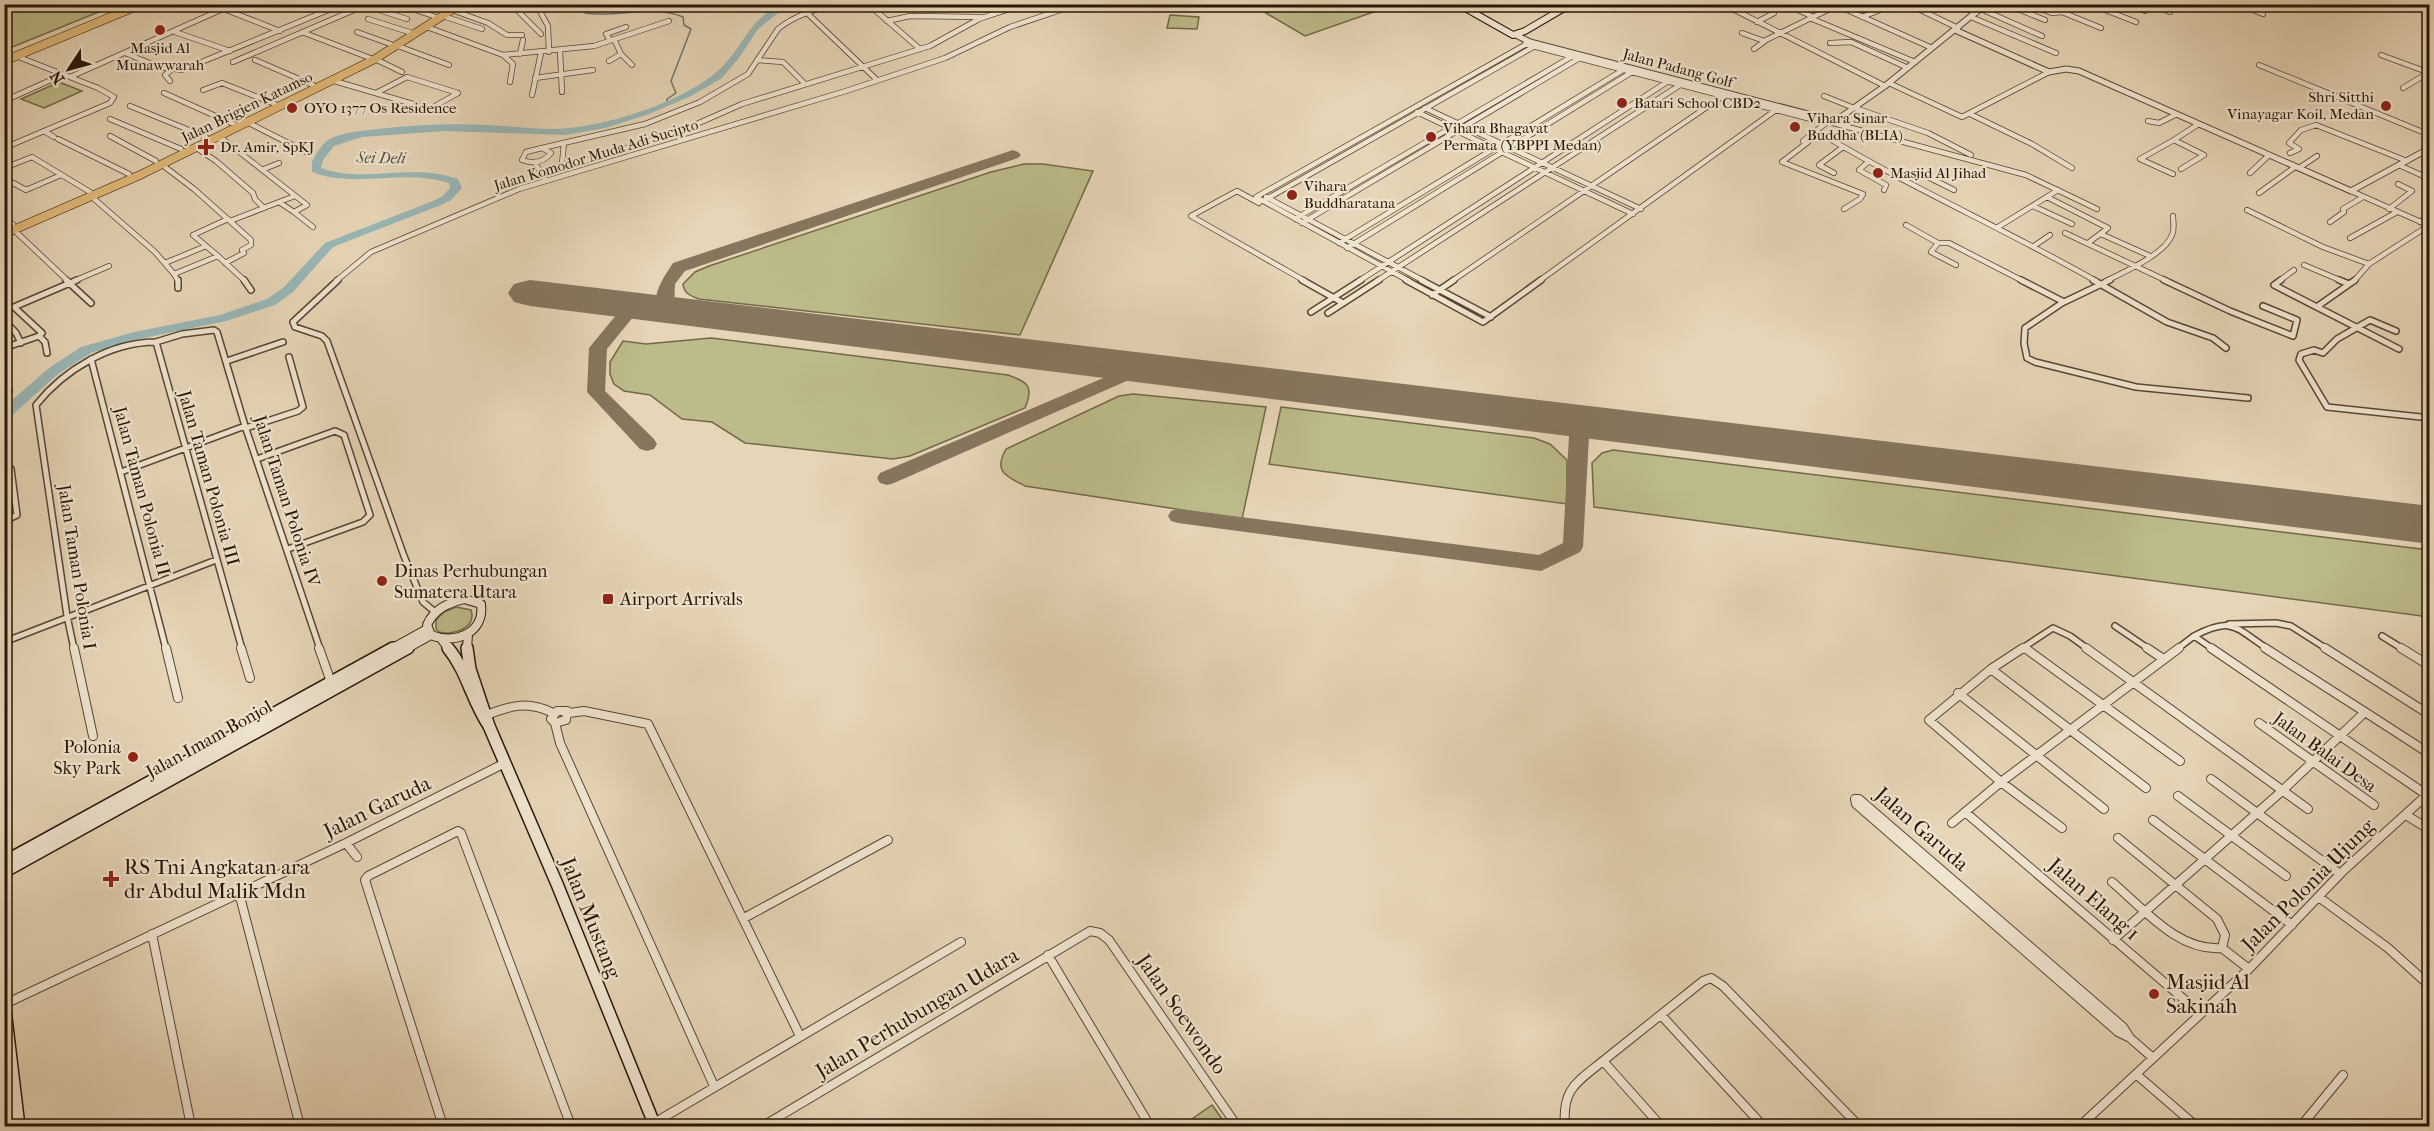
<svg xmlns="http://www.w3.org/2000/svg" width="2434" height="1131" font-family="'IM FELL French Canon',serif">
<rect width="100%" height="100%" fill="#e6d5b6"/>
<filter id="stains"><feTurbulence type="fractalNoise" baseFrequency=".00333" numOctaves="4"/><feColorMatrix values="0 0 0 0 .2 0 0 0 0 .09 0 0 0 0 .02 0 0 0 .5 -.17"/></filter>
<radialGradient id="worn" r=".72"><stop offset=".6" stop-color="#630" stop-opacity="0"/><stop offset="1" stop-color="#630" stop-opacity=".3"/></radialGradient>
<path fill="#bcbb89" stroke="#726948" stroke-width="1.5" d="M 5,4 L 116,4 L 116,5 L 5,50 Z
M 1288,4 L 1380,4 L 1385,8 L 1305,36 L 1266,13 Z
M 1170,15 L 1199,17 L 1197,29 L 1167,28 Z
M 59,82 L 82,91 L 44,108 L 21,99 Z
M 1024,164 L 1043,164 L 1093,171 L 1020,335 L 699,299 C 691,296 684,294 683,284 L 695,272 L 709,266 L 991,172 Z
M 711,338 L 1008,375 C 1028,382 1034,386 1025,408 L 910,456 L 893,459 L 745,443 L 712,422 L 682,419 L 650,395 L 624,391 L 614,384 L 610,374 L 610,362 L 623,341 L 646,344 Z
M 1133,394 L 1266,407 L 1242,519 L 1025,486 C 1006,476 993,472 1006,449 L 1119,396 Z
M 1281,407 L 1534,438 L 1550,444 L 1567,460 L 1567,504 L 1269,464 Z
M 1613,450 L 2429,550 L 2429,617 L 1594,507 L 1592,463 L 1602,453 Z
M 456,607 L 471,610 C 477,628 453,636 439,632 L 436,629 L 436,620 L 444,612 Z
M 1212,1105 L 1227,1126 L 1182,1126 Z"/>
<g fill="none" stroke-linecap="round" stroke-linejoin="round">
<path stroke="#6b7770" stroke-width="1.5" d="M 593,4 L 584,11 L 585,13 C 618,18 651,4 683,17 L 684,25 L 691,29 L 671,81 L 676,93 L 667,99 L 667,103"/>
<path fill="#99b7b7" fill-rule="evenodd" d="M 782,4 L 795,4 L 778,13 L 758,29 L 739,58 L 722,78 L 691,96 L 649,114 L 605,128 L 566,135 L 445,131 L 362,137 L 334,146 L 323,160 L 321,168 C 364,184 411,162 458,179 L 462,188 L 451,200 L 441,205 L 333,247 L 293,292 L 275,305 L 226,321 L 134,340 L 91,353 L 58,374 L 9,418 L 4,419 L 4,407 L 49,368 L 81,347 L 134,332 L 220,315 L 267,299 L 284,287 L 325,243 L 433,201 L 443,196 L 450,188 L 449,183 C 404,168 357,189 312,172 L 312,162 C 316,154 321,145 328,140 C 342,132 362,131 377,129 C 413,125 450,123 487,125 C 514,126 542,131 569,128 C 614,124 691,99 723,66 C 746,42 749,19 782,4 Z"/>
<path fill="#86765e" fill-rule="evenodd" d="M 1013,150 L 1018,152 L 1021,155 L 1018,158 L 685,271 L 675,284 L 674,310 L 671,314 L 659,314 C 649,297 664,277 673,263 Z
M 633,301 L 639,302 L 642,306 L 607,349 L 605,391 L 654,439 L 657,444 L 654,449 L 647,451 L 640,449 L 587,392 L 589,348 L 627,302 Z
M 1141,362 L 1147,364 L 1150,368 L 1147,372 L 894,483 L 887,485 L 880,483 L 877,478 L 880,473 Z
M 1579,430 L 1586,431 L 1589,436 L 1583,547 L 1580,552 L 1541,571 L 1178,523 L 1171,521 L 1168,516 L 1171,511 L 1178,509 L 1539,555 L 1563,543 L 1569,436 L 1572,431 Z"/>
<path fill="#86765e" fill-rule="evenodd" d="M 530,280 L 2430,506 L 2430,544 L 530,306 L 514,302 L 508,293 L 514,284 Z"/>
<g stroke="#574632" stroke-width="6">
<path id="minor-far2" d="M 317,4 L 331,9
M 399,4 L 436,17
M 536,4 L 548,26 L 549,52
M 868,4 L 920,49
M 1723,4 L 1885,86
M 1834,4 L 1932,48
M 1908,4 L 1958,28
M 1956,4 L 1976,13
M 1968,4 L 1980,10
M 2006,4 L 2045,20
M 2028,4 L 2052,13 L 2062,12 L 2101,28
M 2090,4 L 2136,22
M 2128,4 L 2145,11
M 2151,4 L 2170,12
M 2239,4 L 2263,14
M 520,7 L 518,11 L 541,34
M 224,9 L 280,31
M 376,9 L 407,19
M 1981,9 L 2042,36
M 452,10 L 488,23 L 507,35 L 522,35
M 806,12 L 877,80
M 443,16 L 482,29
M 1813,17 L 1836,6
M 1862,17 L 1880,10 L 1869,4
M 1971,17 L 2056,53
M 1810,18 L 1915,62
M 368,19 L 412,33
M 887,21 L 910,16 L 981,17
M 1757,22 L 1774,13
M 427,27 L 503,55 L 594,46 L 669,21
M 175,32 L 230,51
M 302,32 L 370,58
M 357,32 L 393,45
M 1742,33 L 1764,41 L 1813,17 L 1786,4
M 614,39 L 621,54 L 632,65
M 610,40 L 606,34 L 626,27
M 1830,43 L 1851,42 L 1908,68
M 1525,44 L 1826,123 L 1803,141
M 398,46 L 449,65
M 1754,49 L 1765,41
M 560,51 L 562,92
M 125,53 L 159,67 L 182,70 L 343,4
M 520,54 L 523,40
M 503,55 L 513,64 L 510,82
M 2381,55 L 2430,73
M 375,59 L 402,72
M 255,60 L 313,85
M 757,60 L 783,62 L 805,84
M 609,61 L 621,54
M 233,62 L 368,4
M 2259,65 L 2430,135
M 70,77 L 234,4
M 535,78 L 593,70
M 331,80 L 430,109 L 458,93
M 170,81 L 165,75 L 171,70
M 1889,83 L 1962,117 L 2049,72
M 2403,88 L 2428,73
M 203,90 L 222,83 L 275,104
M 164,93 L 238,126
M 376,93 L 407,77 L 458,93
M 532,95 L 541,53
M 1824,96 L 1854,108
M 4,101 L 62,75
M 130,106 L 206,137
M 1425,108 L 1641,209
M 1855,108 L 1928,133 L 1971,155
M 1417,112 L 1633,214
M 1970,114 L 2032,144 L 2072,168
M 110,119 L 181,149
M 2148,121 L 2159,123 L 2175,115
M 247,122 L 308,153
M 1833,123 L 2026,175 L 2097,209
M 44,131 L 54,137
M 1820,133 C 1909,187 2005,229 2096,281
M 110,136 L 156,161
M 219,136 L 307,205 L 294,212 L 313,227
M 58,139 L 129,174
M 1808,142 L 1782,162 L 1863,194 L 1860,199 L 1844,209
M 195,147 L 216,161 L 253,193 L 255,199 L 264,208
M 4,148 L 110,103 L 114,97 L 98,88 L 16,56
M 542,148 L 645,124 L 700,102 L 748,74 L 778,29 C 795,15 815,10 836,4
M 542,148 L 551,153 C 543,163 533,164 522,160 L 526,152 Z
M 2290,153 L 2299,149 L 2289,143 L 2301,130 L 2316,125 L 2407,161
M 2140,159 L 2174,140
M 2140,159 L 2173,174
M 1868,162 L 1859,170 L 1886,185 L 1884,190
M 535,163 L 546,181
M 161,164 L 194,189 L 251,240 L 251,245 L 242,250 L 244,253 L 225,263
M 562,164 L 564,143
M 2399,165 L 2430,179
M 4,168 L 32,157 L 90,192
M 552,168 L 592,159 L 683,130 L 742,104 L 930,46 L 979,19 L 1024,4
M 2299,168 L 2317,156
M 264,169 L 279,163
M 2181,169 L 2204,155 L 2174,140 L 2197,125
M 1834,173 L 1819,165 L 1843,147
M 2250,173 L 2269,155
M 1922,174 L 1954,190
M 4,178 L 26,190 L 61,175
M 2351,191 L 2430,226
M 2259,193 L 2295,167
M 92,197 L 155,252 L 174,274 L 218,256 L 245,281
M 1266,197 L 1424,281
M 2047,197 L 2108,228 L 2088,243
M 1263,201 L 1535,46
M 2033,206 L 2072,224
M 2389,209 L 2412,191 L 2398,184
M 2247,210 L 2323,247 L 2369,264
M 294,212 L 279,202 L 295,196
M 1191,216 L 1237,191 L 1259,203
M 1191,216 L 1305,281
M 4,219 L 13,224
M 1295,219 L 1571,57
M 230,221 L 279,202
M 2330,222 L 2344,212 L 2343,209 L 2363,197
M 2420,222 L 2430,215
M 1302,223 L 1578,59
M 1906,225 L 1938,243 L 1949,243 L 2023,281
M 1998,227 L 2058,190
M 14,230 L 68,281
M 2065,233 L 2167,281
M 2101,234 L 2150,256
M 2350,238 L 2397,212
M 1339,243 L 1623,70
M 1938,243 L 1931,252 L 1956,265
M 2034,246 L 2050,235
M 1347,248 L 1632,72
M 218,256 L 193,235 L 228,219
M 165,263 L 206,246
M 2304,265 L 2342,281
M 174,274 L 178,281
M 74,281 L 109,266
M 336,281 L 371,252 L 519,189 L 846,91 L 945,58 L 1010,27 L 1078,4
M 1359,281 L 1667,82
M 1377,281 L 1680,85
M 1409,281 L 1256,197 L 1530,42
M 1452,281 L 1723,96
M 1539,281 L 1780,107
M 2106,281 C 2124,272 2165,254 2172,235 C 2175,229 2173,222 2173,216
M 2279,281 L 2294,270
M 2354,281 L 2369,264 L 2428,226"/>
</g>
<g stroke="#574632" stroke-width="8">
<path id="minor-far1" d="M 66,280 L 91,303
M 178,280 L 178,288
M 244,280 L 251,290
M 338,280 L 293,322 L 295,327 L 322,336 L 327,341 L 404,556 L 423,602 L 435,612
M 1302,280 L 1343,303
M 1406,280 L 1483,322 L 1541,280
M 1421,280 L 1491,317
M 2021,280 L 2064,302
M 2093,280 L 2167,322 L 2213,338 L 2226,348
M 2110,280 L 2062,303 L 2025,328 L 2024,343 L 2027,358 L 2035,362 L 2136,387 L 2248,398
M 2164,280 L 2230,311 L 2293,336 L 2297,320 L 2263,306
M 2281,280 L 2274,285 L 2399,349
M 2339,280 L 2349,284
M 1432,295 L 1454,280
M 2318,306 L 2355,280
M 1311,312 L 1361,280
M 1328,313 L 1379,280
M 4,320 L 16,333 L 21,343
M 2396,331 L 2370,320 L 2337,339 L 2323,353 L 2314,350 L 2301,354 L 2299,360 L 2327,407 L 2430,418
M 39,336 L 42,333 L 14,307 L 77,280
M 39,336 L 45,342 L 47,353
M 4,348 L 39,336
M 91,359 L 166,649
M 227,361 L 283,342
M 4,382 L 9,391
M 246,428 L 298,411 L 303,407 L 289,357
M 257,459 L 335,431 L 344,435 L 370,515 L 363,522 L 288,549
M 121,472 L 245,426
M 4,521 L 17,515 L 11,469
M 2229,624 L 2276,623 L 2291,626 L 2327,649
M 2115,626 L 2149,649
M 2194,636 C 2233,616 2234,627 2268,649
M 2382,636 L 2403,649
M 4,642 L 216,560
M 2024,647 L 2027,649
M 74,649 L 67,616 L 36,405 C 64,370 110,342 156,342
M 242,649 L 156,342 L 182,334 L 214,330 L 217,332 L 245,426 L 320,649
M 2021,649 L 2053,628 L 2070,636 L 2088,649
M 2177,649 L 2194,636 L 2213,649"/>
</g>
<g stroke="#574632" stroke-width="10">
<path id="minor" d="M 74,648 L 93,736
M 166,648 L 178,698
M 241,648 L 250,678
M 319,648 L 331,682
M 2023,648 L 1991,669 L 1929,720 L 2001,782 L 2062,828
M 2025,648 L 2180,761
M 2086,648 L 2308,809
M 2147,648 L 2162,658
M 2211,648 L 2427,795
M 2265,648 L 2365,712
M 2325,648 L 2430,715
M 2401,648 L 2430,666
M 1991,669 L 2146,788
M 1958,693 L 2104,809
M 557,711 L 567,711 L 566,720 L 555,723 L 551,719 Z
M 569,713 L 584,711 L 648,724 L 800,1036
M 484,716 C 509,706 527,700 553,713
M 555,723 L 560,743 L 714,1086
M 2259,723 L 2374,805
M 2211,779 L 2340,874
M 2178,796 L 2286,876
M 1855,799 L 1859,799 L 2123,1027 L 2130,1038 L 2118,1032 L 1856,804 Z
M 1965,812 L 2200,1013
M 2406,815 L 2430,830
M 2153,820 L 2292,925
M 1952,823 L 2001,782 L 2179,648
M 346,843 L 357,857
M 2112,882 C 2143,908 2178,952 2222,948 L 2225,935 L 2217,919 L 2118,838
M 239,893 L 300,1126
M 2320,898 L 2388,948 L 2430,986
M 744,918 L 888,840
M 152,934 L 191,1126
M 2113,940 L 2282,791 L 2365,712 L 2430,754
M 2222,948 L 2249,969
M 1048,955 L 1150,1126
M 5,1004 L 346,843 L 505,763
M 1662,1016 L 1763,1126
M 2130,1038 L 2153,1058
M 2137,1075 L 2196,1126
M 654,1123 L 961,942
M 443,1126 L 365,880 L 368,876 L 458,831 L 461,833 L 571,1126
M 763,1126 L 1090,931 L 1100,933 L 1109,940 L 1237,1126
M 1565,1126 C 1562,1089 1576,1083 1603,1061
M 1661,1126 L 1603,1061 L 1703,981 L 1711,978 L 1723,986 L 1859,1126
M 2080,1126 L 2249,969 L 2343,871 L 2429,793
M 2301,1126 L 2343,1075"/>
</g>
<g stroke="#574632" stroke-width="7">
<path id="tertiary" d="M 1955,30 L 2049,72 L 2066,69 L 2079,71 L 2351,191 L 2430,148
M 1516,35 L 1530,42 L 1835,121 L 1885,86 L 1986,4"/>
</g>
<g stroke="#271706" stroke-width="8">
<path id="secondary-far2" d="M 1458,4 L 1513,35 L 1525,31 L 1571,4"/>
</g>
<g stroke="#271706" stroke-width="10">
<path id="secondary-far1" d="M 464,599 L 481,604 C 485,633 455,645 431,635 L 427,625 C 434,609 448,603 464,599 Z
M 442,640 L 449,649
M 391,649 L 427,629
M 406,649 L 431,635
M 467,649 L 468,634"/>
</g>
<g stroke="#271706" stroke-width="14">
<path id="secondary" d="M 448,648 C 467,671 472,701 489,726
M 467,648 L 470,669 L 489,726 L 557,884 L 655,1126
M 4,862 L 393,648
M 4,872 L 408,648
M 4,1001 L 19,1126
M 4,1121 L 5,1126"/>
</g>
<g stroke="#271706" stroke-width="9">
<path id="primary" d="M 4,61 L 142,4
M 4,234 L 140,175 L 375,59 L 461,4"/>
</g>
<use href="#minor-far2" stroke="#efe4d0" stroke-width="4.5"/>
<use href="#minor-far1" stroke="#efe4d0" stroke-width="5"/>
<use href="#minor" stroke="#efe4d0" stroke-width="8"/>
<use href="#tertiary" stroke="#efe4d0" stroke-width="5"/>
<use href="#secondary-far2" stroke="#efe4d0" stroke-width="6"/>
<use href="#secondary-far1" stroke="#efe4d0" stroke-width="8"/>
<use href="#secondary" stroke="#efe4d0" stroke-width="11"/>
<use href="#primary" stroke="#e3ba7b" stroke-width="8"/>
</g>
<g fill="#8f2418" stroke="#efe4d0" stroke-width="2">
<circle cx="160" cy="30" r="6"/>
<circle cx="1622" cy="103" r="6"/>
<circle cx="2386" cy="106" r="6"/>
<circle cx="292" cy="108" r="6"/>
<circle cx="1795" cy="127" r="6"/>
<circle cx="1431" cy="137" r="6"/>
<path d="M203 138h6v6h6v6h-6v6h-6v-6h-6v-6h6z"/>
<circle cx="1878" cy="173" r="6"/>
<circle cx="1292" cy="195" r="6"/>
<circle cx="382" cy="581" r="6"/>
<rect x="602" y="593" width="12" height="12" rx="3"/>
<circle cx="133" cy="757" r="6"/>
<path d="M108 870h6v6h6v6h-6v6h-6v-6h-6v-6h6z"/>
<circle cx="2154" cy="994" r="6"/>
</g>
<g text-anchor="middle" stroke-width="4.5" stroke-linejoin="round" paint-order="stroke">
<g font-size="15" fill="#271706" stroke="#efe4d0" text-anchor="start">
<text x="160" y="53" text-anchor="middle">Masjid Al<tspan x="160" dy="17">Munawwarah</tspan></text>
<text x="2374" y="102" text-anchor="end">Shri Sitthi<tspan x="2374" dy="17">Vinayagar Koil, Medan</tspan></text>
<text x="1634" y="108">Batari School CBD2</text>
<text x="304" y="113">OYO 1377 Os Residence</text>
<text x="1807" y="123">Vihara Sinar<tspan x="1807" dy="17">Buddha (BLIA)</tspan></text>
<text x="1443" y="133">Vihara Bhagavat<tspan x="1443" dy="17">Permata (YBPPI Medan)</tspan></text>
<text x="220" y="152">Dr. Amir, SpKJ</text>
<text x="1890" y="178">Masjid Al Jihad</text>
<text x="1304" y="191">Vihara<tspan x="1304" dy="17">Buddharatana</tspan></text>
</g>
<g font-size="15" fill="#271706" stroke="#efe4d0">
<text transform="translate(1678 68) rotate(15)" y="5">Jalan Padang Golf</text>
<text transform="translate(247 107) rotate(-26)" y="5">Jalan Brigjen Katamso</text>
<text transform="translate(596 155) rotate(-17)" y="5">Jalan Komodor Muda Adi Sucipto</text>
</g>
<g font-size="16" font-style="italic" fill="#4f4f44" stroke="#efe4d0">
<text transform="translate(381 157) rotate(1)" y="6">Sei Deli</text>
</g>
<g font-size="18" fill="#271706" stroke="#efe4d0">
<text transform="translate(209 478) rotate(74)" y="6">Jalan Taman Polonia III</text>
<text transform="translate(142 491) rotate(75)" y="6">Jalan Taman Polonia II</text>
<text transform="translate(287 501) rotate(72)" y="6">Jalan Taman Polonia IV</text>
<text transform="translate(77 567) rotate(81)" y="6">Jalan Taman Polonia I</text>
<text transform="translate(209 739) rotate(-29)" y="6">Jalan Imam Bonjol</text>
<text transform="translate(2325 752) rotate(36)" y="6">Jalan Balai Desa</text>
</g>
<g font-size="18" fill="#271706" stroke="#efe4d0" text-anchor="start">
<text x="394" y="577">Dinas Perhubungan<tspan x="394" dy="21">Sumatera Utara</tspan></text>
<text x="620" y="605">Airport Arrivals</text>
<text x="121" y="753" text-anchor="end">Polonia<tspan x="121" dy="21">Sky Park</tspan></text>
</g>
<g font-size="21" fill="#271706" stroke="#efe4d0">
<text transform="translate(377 807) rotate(-26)" y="7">Jalan Garuda</text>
<text transform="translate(1922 829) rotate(41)" y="7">Jalan Garuda</text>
<text transform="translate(2308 885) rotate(-45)" y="7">Jalan Polonia Ujung</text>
<text transform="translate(2094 899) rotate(41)" y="7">Jalan Elang 1</text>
<text transform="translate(591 918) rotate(68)" y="7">Jalan Mustang</text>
<text transform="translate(917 1013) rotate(-31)" y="7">Jalan Perhubungan Udara</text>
<text transform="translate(1182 1014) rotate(55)" y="7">Jalan Soewondo</text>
</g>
<g font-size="21" fill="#271706" stroke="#efe4d0" text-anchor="start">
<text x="124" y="874">RS Tni Angkatan ara<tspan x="124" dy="24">dr Abdul Malik Mdn</tspan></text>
<text x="2166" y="989">Masjid Al<tspan x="2166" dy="24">Sakinah</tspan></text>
</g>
</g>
<rect width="2434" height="1131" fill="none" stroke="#e6d5b6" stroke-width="24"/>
<rect x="6" y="6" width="2422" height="1119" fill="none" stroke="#271706" stroke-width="3"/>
<rect x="12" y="12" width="2410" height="1107" fill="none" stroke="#271706" stroke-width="1.5"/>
<g transform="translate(69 69) rotate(234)" stroke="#efe4d0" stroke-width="4.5" paint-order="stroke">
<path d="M0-4.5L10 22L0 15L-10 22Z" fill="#271706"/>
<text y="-9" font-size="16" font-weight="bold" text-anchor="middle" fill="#271706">N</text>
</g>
<rect width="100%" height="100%" filter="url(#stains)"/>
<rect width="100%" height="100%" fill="url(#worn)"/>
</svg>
